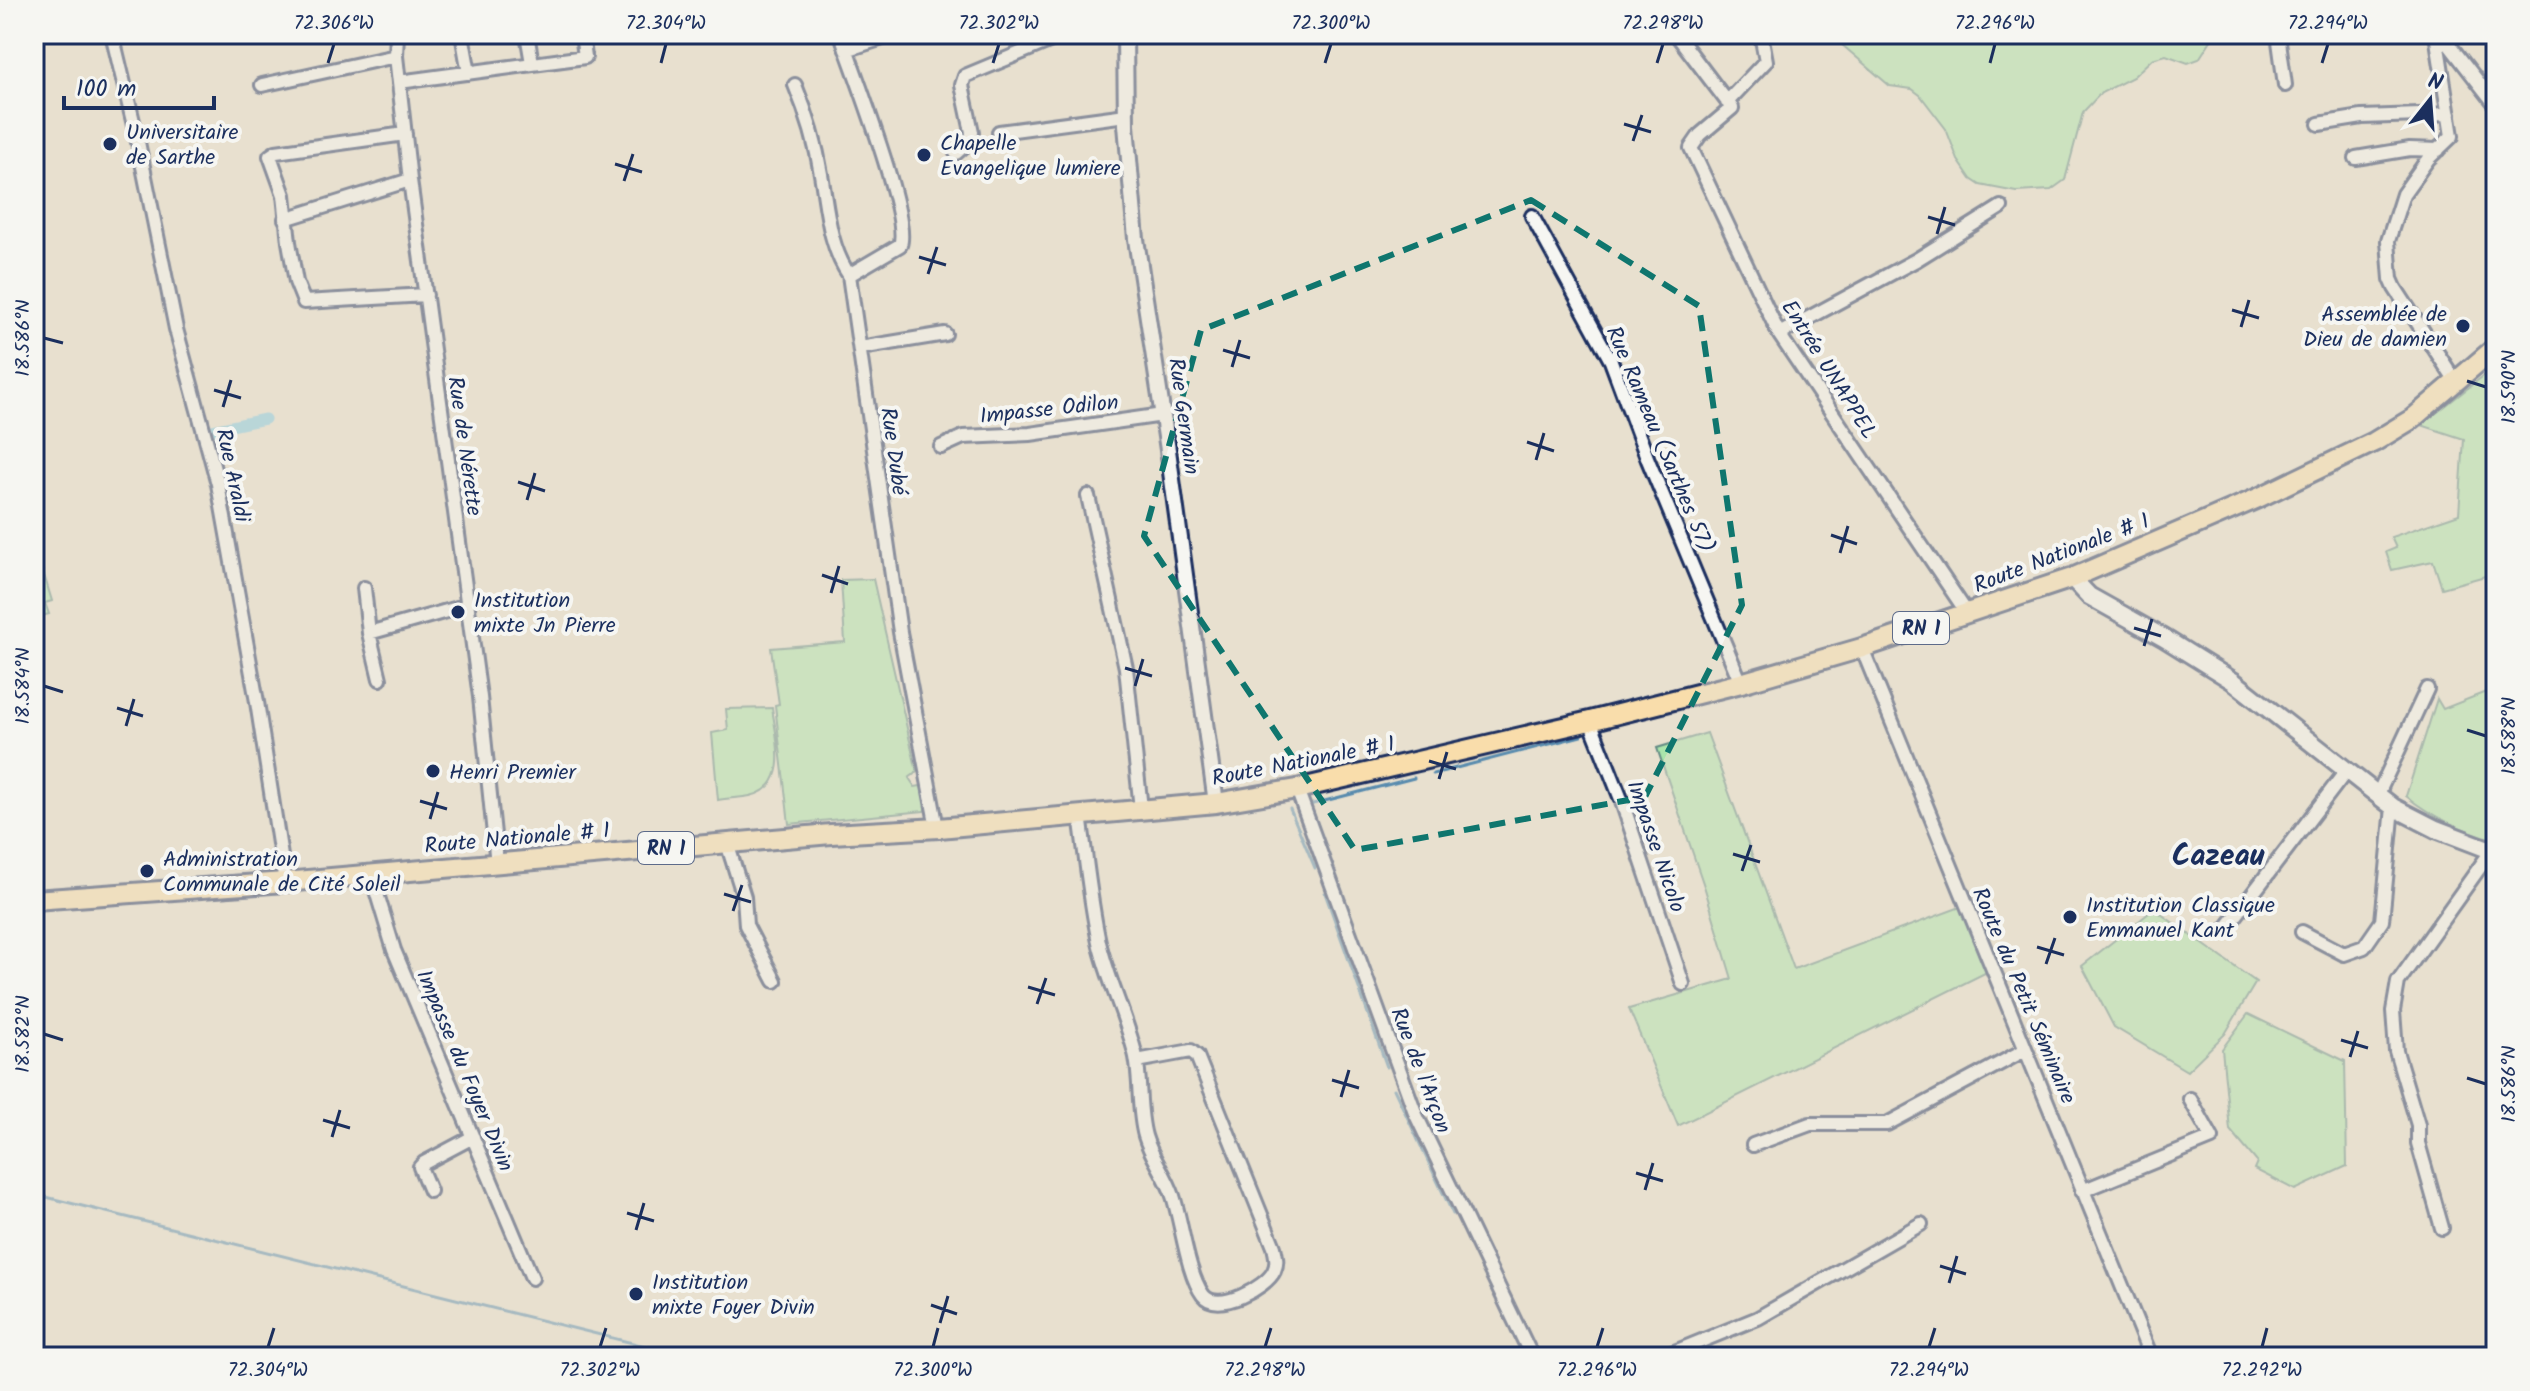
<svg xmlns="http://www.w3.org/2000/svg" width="2530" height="1391" font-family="Kalam,sans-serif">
<rect width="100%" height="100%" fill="#e8e0cf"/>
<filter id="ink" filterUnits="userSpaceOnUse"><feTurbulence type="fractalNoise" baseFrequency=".0125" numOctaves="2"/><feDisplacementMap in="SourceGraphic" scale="16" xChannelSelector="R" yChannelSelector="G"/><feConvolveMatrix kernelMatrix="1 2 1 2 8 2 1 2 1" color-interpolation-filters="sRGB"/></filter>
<g filter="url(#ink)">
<path fill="#aae5ab" stroke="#628a84" stroke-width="2" d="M 1833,34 L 2215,34 L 2199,59 L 2188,63 L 2166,55 L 2152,59 L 2133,77 L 2101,93 L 2083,112 L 2065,180 L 2051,190 L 2016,192 L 1980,185 L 1971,179 L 1958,160 L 1946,129 L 1920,95 L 1912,89 L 1890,86 L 1834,38 Z
M 2496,366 L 2496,573 L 2442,588 L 2433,561 L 2392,570 L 2386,552 L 2396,548 L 2391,537 L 2459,514 L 2464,439 L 2421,425 Z
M 34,542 L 52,601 L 45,603 L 49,614 L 34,618 Z
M 873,579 L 917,772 L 909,778 L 915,787 L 921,786 L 927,808 L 924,811 L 789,824 L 775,705 L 779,704 L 771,648 L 845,642 L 841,580 Z
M 2496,688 L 2496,764 L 2494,765 L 2496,774 L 2496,840 C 2462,830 2433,818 2406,796 L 2437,699 L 2443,709 Z
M 772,708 C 776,737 792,787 750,796 C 740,798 728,798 718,800 L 712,733 L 728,730 L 726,709 Z
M 1707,733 L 1794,969 L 1963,906 L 1989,971 L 1678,1126 L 1629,1009 L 1732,979 L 1705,889 L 1657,748 Z
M 2154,909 L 2256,982 L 2225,1034 L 2187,1071 L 2114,1027 L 2082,966 Z
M 2248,1014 L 2345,1061 L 2347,1166 L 2295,1190 L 2254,1169 L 2257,1162 L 2230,1130 L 2222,1049 Z"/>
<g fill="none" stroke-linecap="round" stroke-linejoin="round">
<path stroke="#598bae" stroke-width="3" d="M 213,435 L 216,455
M 1433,774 L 1581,736
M 1309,805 L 1414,778
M 1290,809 L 1315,868
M 1325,893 L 1387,1067
M 1394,1089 L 1453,1214
M 34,1194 L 689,1357"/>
<path stroke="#82c9e3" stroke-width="11" d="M 208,431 L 265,419"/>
<g stroke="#1b2f5e" stroke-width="18">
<path id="minor" d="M 112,34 L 138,142 L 176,329 L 218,484 L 257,702 L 285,882
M 397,34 L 396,56 L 410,180 L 480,697 L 497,864
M 462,34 L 469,73
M 527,34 L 532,63
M 841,34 C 853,70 911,218 900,245 L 849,275
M 1676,34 L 1732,108 L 1700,135 L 1691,148 L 1779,334 L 1967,613
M 2278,34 L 2285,85
M 2436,34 L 2452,136 L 2428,159 L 2403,194 L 2388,241 L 2391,279 L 2395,288 L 2456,382
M 2441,34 L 2496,105
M 846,50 L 895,34
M 399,82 L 585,57 L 582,34
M 262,85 L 396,56
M 795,85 C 807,114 816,143 821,174 C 827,208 829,246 849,275 L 900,632 L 937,828
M 1727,102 L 1766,61 L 1761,34
M 2319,124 L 2362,117 L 2449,114
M 999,132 L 1126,115
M 405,134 L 276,152 L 270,156 L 284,195 L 289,242 L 296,282 L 304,302 L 426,295
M 956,153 L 971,140 L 972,132 L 962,85 L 965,76 L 1066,34
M 2356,158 L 2410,149 L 2438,150
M 1532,216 L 1611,361 L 1648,460 L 1741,683
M 285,219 L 410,180
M 1779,334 L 1916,260 L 2001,207
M 860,348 L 945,334
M 941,447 L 963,437 L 1030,434 L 1163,415
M 1088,496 L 1126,668 L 1141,809
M 364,588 L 369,633 L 380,679
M 369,633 L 468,605
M 1862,648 L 2151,1357
M 1590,721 L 1621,799 L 1683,984
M 1297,789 L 1416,1115 L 1532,1357
M 2378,794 L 2427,689
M 1080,815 C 1086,857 1090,900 1099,942 C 1108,981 1127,1018 1136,1057 C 1141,1083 1138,1111 1145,1136 C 1151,1157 1166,1175 1173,1196 C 1182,1223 1187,1273 1203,1295 C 1217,1314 1266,1288 1274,1271 C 1278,1263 1276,1256 1274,1247 L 1197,1056 L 1191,1051 L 1137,1061
M 727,843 L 744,897 L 746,925 L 775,981
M 371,874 L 394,950 L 532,1278
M 2225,930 L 2347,770
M 2302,932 L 2344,954 L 2364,947 L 2382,921 L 2393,807
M 1753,1145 L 1810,1124 L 1887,1124 L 2025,1050
M 430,1191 L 420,1167 L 424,1163 L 473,1137
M 2082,1191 L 2212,1138 L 2190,1099
M 2442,1228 L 2418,1143 L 2418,1125 L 2396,1051 L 2393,1011 L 2398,982 L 2492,850
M 1662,1357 L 1758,1318 L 1921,1224"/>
</g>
<g stroke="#1b2f5e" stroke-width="20">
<path id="tertiary" d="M 1125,34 L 1126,125 L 1136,239 L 1168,450 L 1216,803"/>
</g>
<g stroke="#1b2f5e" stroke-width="22">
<path id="secondary" d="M 2072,578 L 2089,596 L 2164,638 L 2233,681 L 2393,807 L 2436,829 L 2496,852"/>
</g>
<g stroke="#1b2f5e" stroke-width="24">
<path id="primary" d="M 34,900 L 285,882 L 831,834 L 939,828 L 1216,803 L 1297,789 L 1590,721 L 1741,683 L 1862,648 L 2072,578 L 2258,498 L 2374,442 L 2412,419 L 2496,347"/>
</g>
<use href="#minor" stroke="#f6f6f2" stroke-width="12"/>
<use href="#tertiary" stroke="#f6f6f2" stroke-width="14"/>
<use href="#secondary" stroke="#f6f6f2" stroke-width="16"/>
<use href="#primary" stroke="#f9ddab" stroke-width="18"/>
</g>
</g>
<path d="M0 0H2530V1391H0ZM 1531,200 L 1699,306 L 1742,605 L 1645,797 L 1355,850 L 1144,536 L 1201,330 Z" fill="#e8e0cf" fill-opacity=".55" fill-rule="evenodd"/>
<path fill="none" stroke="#0f766e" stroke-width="6" stroke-dasharray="16 10" stroke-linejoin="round" d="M 1531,200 L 1699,306 L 1742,605 L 1645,797 L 1355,850 L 1144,536 L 1201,330 Z"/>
<path fill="none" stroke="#1b2f5e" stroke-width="3" d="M 328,63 L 334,44M 661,63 L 666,44M 993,63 L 999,44M 1325,63 L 1331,44M 1657,63 L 1663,44M 1990,63 L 1995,44M 2322,63 L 2328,44M 1624,124 L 1651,132M 1633,141 L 1642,115M 615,164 L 642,172M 624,181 L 633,154M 1928,217 L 1955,225M 1937,234 L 1945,207M 919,257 L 946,265M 928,274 L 937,247M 2232,310 L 2259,318M 2241,327 L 2249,300M 44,338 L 63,343M 1223,350 L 1250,358M 1232,367 L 1240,340M 2467,381 L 2486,387M 214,390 L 241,398M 223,407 L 231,380M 1527,442 L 1554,451M 1536,460 L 1544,433M 518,482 L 545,491M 527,500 L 535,473M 1831,535 L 1857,544M 1840,553 L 1848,526M 822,575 L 848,584M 831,593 L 839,566M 2134,628 L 2161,636M 2144,646 L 2152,619M 1125,668 L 1152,676M 44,686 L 63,692M 1135,686 L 1143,659M 117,708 L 143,716M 126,726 L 134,699M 2467,730 L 2486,736M 1429,761 L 1456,769M 1439,779 L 1447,752M 420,801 L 447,809M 430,819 L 438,792M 1733,854 L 1760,862M 1742,871 L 1751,845M 724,894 L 751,902M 733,911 L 742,885M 2037,947 L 2064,955M 2046,964 L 2055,938M 1028,987 L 1055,995M 1037,1004 L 1046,978M 44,1034 L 63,1040M 2341,1040 L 2368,1048M 2350,1057 L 2358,1031M 2467,1078 L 2486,1084M 1332,1080 L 1359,1088M 1341,1097 L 1349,1070M 323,1120 L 350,1128M 332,1137 L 340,1110M 1636,1173 L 1663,1181M 1645,1190 L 1653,1163M 627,1213 L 654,1221M 636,1230 L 644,1203M 1940,1266 L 1966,1274M 1949,1283 L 1957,1256M 931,1305 L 957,1314M 940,1323 L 948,1296M 268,1347 L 274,1328M 600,1347 L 606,1328M 933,1347 L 938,1328M 1265,1347 L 1271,1328M 1597,1347 L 1603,1328M 1929,1347 L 1935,1328M 2262,1347 L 2267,1328"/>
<g fill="#1b2f5e" stroke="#f6f6f2" stroke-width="3">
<circle cx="110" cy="144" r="8"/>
<circle cx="924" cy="155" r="8"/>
<circle cx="2463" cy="326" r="8"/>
<circle cx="458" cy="612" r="8"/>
<circle cx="433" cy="771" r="8"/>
<circle cx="147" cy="871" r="8"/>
<circle cx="2070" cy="917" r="8"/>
<circle cx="636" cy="1294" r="8"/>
</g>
<g text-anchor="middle" stroke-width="8" stroke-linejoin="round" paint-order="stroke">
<g fill="#f6f6f2" stroke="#5d6b8a" stroke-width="2">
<rect x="1893" y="612" width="56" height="32" rx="6"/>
<rect x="638" y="832" width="56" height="32" rx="6"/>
</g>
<g font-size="20" font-weight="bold" fill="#1b2f5e">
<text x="1921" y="635">RN 1</text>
<text x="666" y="855">RN 1</text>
</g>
<g font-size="22" fill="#1b2f5e" stroke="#f6f6f2" text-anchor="start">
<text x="126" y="139">Universitaire<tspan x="126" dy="25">de Sarthe</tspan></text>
<text x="940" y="150">Chapelle<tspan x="940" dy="25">Evangelique lumiere</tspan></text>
<text x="2447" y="321" text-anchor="end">Assemblée de<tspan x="2447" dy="25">Dieu de damien</tspan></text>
<text x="474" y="607">Institution<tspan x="474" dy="25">mixte Jn Pierre</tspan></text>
<text x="449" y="779">Henri Premier</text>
<text x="163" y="866">Administration<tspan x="163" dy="25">Communale de Cité Soleil</tspan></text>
<text x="2086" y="912">Institution Classique<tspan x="2086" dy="25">Emmanuel Kant</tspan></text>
<text x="652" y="1289">Institution<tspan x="652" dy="25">mixte Foyer Divin</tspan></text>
</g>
<g font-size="22" fill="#1b2f5e" stroke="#f6f6f2">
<text transform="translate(1830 369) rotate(58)" y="8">Entrée UNAPPEL</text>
<text transform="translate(1049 408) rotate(-6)" y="8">Impasse Odilon</text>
<text transform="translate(1185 416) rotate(82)" y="8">Rue Germain</text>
<text transform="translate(1661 439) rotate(67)" y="8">Rue Rameau (Sarthes 57)</text>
<text transform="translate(466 446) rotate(82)" y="8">Rue de Nérette</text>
<text transform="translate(895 451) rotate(82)" y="8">Rue Dubé</text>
<text transform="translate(234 475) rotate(78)" y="8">Rue Araldi</text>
<text transform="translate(2061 552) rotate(-21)" y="8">Route Nationale # 1</text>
<text transform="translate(1303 760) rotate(-11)" y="8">Route Nationale # 1</text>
<text transform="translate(517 837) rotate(-5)" y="8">Route Nationale # 1</text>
<text transform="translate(1657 846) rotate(71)" y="8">Impasse Nicolo</text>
<text transform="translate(2025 995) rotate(67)" y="8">Route du Petit Séminaire</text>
<text transform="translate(466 1070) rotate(67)" y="8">Impasse du Foyer Divin</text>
<text transform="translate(1422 1070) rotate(69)" y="8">Rue de l'Arçon</text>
</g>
<g font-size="30" font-weight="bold" fill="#1b2f5e" stroke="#f6f6f2">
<text x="2218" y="865">Cazeau</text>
</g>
</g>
<rect width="2530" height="1391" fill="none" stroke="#f6f6f2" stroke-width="88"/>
<g transform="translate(2430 100) rotate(17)" stroke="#f6f6f2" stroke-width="6" paint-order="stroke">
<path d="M0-6L14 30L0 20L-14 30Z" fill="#1b2f5e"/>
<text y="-12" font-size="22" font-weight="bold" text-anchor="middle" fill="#1b2f5e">N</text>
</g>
<path d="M64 96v12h150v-12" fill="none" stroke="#1b2f5e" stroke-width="4"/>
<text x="76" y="96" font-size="24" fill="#1b2f5e" stroke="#f6f6f2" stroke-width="6" paint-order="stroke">100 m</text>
<rect x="44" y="44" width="2442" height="1303" fill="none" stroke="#1b2f5e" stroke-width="3"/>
<g font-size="20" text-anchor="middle" fill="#1b2f5e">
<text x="334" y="29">72.306°W</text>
<text x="666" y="29">72.304°W</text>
<text x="999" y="29">72.302°W</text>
<text x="1331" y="29">72.300°W</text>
<text x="1663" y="29">72.298°W</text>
<text x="1995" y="29">72.296°W</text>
<text x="2328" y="29">72.294°W</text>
<text transform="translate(22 338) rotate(-90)" y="7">18.586°N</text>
<text transform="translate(2508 387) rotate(-90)" y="7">18.590°N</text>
<text transform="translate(22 686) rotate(-90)" y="7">18.584°N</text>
<text transform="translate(2508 736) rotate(-90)" y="7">18.588°N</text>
<text transform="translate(22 1034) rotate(-90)" y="7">18.582°N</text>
<text transform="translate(2508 1084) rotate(-90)" y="7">18.586°N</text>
<text x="268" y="1376">72.304°W</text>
<text x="600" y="1376">72.302°W</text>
<text x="933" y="1376">72.300°W</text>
<text x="1265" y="1376">72.298°W</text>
<text x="1597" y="1376">72.296°W</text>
<text x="1929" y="1376">72.294°W</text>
<text x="2262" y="1376">72.292°W</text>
</g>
</svg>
